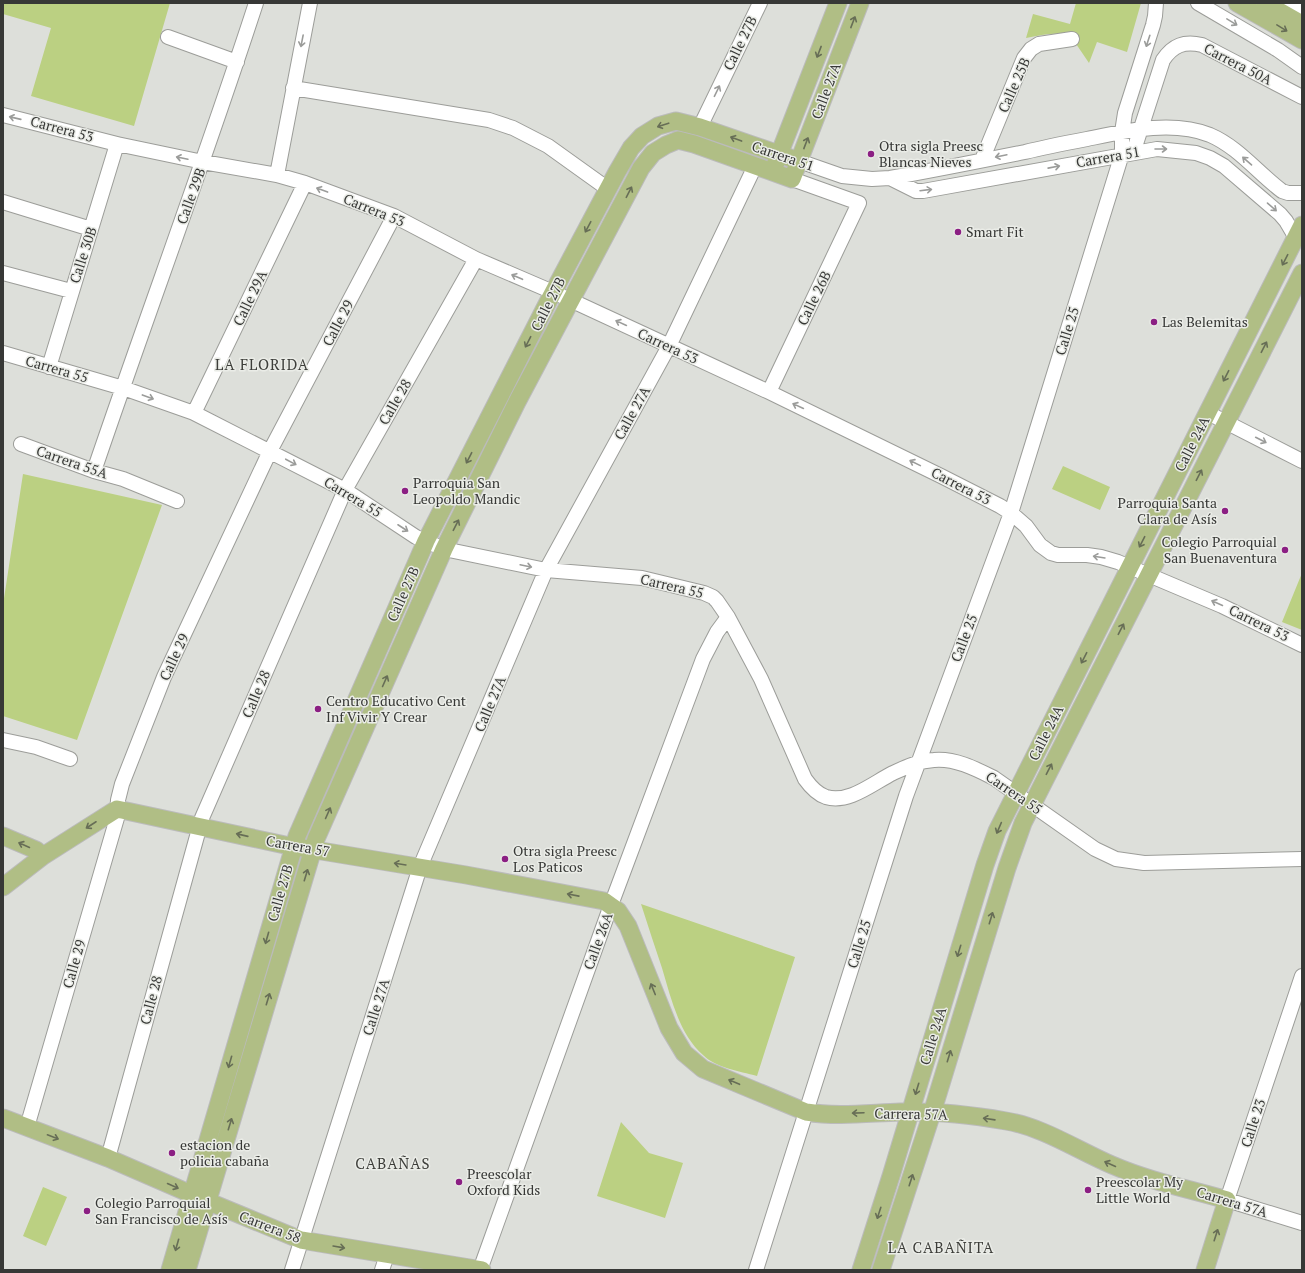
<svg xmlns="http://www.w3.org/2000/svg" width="1305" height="1273" font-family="'PT Serif',serif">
<rect width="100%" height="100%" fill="#dddfda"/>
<path fill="#bbd082" d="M 3,3 L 170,3 L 134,126 L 31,96 L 51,28 L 3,14 Z
M 1076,3 L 1141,3 L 1127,52 L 1097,42 L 1089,63 L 1070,35 C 1055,32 1041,35 1026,38 L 1033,14 L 1070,24 Z
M 1063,466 L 1110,487 L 1100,510 L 1052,489 Z
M 23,474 L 162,505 L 77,740 L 3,716 L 3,605 Z
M 1302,573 L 1302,630 L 1282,622 Z
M 641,904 L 795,957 L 757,1076 C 739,1071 716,1068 703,1055 C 679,1034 671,998 662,968 C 655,947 648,926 641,904 Z
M 621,1122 L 649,1153 L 683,1163 L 665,1218 L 597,1196 Z
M 43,1187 L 67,1197 L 46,1246 L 23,1236 Z"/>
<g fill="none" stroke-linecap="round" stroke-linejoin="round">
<g stroke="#9c9d99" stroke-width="16">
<path id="minor" d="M 1198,3 L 1278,50 L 1302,67
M 1287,3 L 1302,11
M 168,37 L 237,62
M 293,88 L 489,120 L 513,128 L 548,146 L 608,189
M 3,115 L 117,144 L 203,162 L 277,175 L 305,183 L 394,216 L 476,259 L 553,292 L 769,392 L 941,476 L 1000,506 L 1011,513 L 1026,526 L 1040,545 L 1051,553 L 1058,555 L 1087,555 L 1101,557 L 1118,562 L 1222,606 L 1302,645
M 700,127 L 760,3
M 1133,153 L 1163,60 C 1173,45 1184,41 1202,45 L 1302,97
M 982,160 L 1024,58 L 1031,49 L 1039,44 L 1072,39
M 799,161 L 842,176 L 872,179 L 890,178 C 935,170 980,161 1025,152 C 1045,147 1066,143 1087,139 C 1126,131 1172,120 1210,135 C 1238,147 1258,173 1282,191 L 1288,193 L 1302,193
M 277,175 L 310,3
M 890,178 L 916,191 L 923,191 L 1157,149 L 1196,153 L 1210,158 L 1224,166 L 1280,214 L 1286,221 L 1296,238
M 3,202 L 91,229
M 3,273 L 71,291
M 3,353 L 123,388 L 194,413 L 345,490 L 416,537 L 444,549 L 546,570 L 642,578 L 704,593 L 713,597 L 717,601 L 728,617 L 761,679 L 805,779 C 810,786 817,794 826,797 C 849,804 873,783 893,773 C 906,767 919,761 934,760 C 955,758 976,769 994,778 L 1095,849 L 1116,859 L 1144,863 L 1302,859
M 49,367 L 117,144
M 769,392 L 859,203 L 792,179
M 194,413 L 305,183
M 1208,413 L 1302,461
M 21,444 L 94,471 L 123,479 L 177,501
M 94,471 C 147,315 205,160 256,3
M 3,740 L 36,747 L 70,759
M 1302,976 L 1227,1200 L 1302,1223
M 27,1127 L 117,818 L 118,800 L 122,784 L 164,677 L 270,451 L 394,216
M 108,1158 L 202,818 L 345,490 L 476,259
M 292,1270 L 420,867 L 546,570 L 669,346 L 755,166
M 382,1270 L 387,1255
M 480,1270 L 611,905 L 703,659 L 717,632 L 728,617
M 756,1270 L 906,796 L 1011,513 L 1122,154 L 1122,132 L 1125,113 L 1153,25 L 1155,16 L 1156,3"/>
</g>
<g stroke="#bbb" stroke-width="19">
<path id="major" d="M 1237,3 L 1302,40
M 1265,3 L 1302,24
M 775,165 L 838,3
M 3,836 L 36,850 L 43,856
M 3,887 L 43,856 L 117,809 L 285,845 L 466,875 L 604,901 L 618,911 L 628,926 L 669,1028 L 684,1053 L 703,1069 L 806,1112 C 837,1117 869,1113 900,1112 C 935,1111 971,1115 1006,1121 C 1043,1127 1077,1150 1112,1165 C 1149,1181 1189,1189 1227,1200 L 1205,1270
M 3,1118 L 108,1158 L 214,1204 L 301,1240 L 482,1270
M 170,1270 L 297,836 L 426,541 L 548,302 L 617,172 L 631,148 L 642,136 L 658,126 L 676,121 L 700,127 L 799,161
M 187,1270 L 316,839 L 444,549 L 517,402 L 641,168 L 653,153 L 666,145 L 678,140 L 694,144 L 792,179 L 860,3
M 861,1270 L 891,1176 L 985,865 L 997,831 L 1302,225
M 881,1270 L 932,1113 L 1007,868 L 1023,823 L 1302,273"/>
</g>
<use href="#minor" stroke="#fff" stroke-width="14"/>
<use href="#major" stroke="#b0be85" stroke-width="17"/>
</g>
<defs><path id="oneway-shaft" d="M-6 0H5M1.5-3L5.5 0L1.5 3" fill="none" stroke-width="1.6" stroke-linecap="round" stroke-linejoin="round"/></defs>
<g stroke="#676e56">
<use href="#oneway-shaft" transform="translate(853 22) rotate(-69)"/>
<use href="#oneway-shaft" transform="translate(1282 28) rotate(31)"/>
<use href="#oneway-shaft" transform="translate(819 52) rotate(111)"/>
<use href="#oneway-shaft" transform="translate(663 125) rotate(162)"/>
<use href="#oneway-shaft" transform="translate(736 139) rotate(-160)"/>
<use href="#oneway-shaft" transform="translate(806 143) rotate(-69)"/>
<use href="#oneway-shaft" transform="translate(629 192) rotate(-63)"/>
<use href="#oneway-shaft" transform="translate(588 227) rotate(118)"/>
<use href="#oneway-shaft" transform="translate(1285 260) rotate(117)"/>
<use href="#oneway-shaft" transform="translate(528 342) rotate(117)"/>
<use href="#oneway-shaft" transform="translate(1264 347) rotate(-63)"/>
<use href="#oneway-shaft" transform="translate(1226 376) rotate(117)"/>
<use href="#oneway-shaft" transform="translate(469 458) rotate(117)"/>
<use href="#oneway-shaft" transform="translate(1199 475) rotate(-63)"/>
<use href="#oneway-shaft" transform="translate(456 525) rotate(-63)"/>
<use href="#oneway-shaft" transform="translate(1142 542) rotate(117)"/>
<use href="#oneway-shaft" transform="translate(1121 629) rotate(-63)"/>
<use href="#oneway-shaft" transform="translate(1084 658) rotate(117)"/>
<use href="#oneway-shaft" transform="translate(385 681) rotate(-66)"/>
<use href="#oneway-shaft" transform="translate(1049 769) rotate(-63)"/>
<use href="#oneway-shaft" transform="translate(328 813) rotate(-66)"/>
<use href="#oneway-shaft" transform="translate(91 825) rotate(147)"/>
<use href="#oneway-shaft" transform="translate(999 828) rotate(113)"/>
<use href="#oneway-shaft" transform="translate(242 835) rotate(-167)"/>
<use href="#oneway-shaft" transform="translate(24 845) rotate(-156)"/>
<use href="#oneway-shaft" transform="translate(400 864) rotate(-171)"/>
<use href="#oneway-shaft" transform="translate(306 875) rotate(-73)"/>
<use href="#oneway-shaft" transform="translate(573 895) rotate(-169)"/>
<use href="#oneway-shaft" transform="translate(991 918) rotate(-73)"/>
<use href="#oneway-shaft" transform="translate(267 938) rotate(106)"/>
<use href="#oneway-shaft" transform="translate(959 951) rotate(107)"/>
<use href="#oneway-shaft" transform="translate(653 989) rotate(-112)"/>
<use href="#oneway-shaft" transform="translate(268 999) rotate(-73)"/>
<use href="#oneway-shaft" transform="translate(949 1056) rotate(-73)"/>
<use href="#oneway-shaft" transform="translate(230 1062) rotate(106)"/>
<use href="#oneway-shaft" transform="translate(734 1082) rotate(-157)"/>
<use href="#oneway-shaft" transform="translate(917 1089) rotate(107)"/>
<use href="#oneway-shaft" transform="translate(858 1113) rotate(178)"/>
<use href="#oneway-shaft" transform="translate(989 1119) rotate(-172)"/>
<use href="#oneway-shaft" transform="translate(230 1124) rotate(-73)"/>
<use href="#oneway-shaft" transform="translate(53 1137) rotate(21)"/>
<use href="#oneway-shaft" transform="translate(1110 1164) rotate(-156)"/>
<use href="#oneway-shaft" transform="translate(911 1180) rotate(-72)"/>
<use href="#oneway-shaft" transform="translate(173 1186) rotate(24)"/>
<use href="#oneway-shaft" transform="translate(879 1213) rotate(108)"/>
<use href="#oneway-shaft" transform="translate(1216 1235) rotate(-72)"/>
<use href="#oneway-shaft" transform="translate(177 1245) rotate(106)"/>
<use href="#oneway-shaft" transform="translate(339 1247) rotate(10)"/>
</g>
<g stroke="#9b9c9a">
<use href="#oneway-shaft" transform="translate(1232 22) rotate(31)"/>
<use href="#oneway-shaft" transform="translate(302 41) rotate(101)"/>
<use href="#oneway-shaft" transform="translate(1148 41) rotate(108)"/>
<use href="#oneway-shaft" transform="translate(717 91) rotate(-64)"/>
<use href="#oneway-shaft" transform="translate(15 118) rotate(-167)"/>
<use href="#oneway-shaft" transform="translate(1161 149)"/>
<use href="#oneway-shaft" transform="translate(1001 156) rotate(168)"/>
<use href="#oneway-shaft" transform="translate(182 158) rotate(-168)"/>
<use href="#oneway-shaft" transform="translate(1247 161) rotate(-139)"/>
<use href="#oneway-shaft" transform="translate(1054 167) rotate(-11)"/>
<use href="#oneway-shaft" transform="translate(322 190) rotate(-160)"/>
<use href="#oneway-shaft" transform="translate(926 190) rotate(-7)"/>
<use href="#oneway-shaft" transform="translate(1272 207) rotate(41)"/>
<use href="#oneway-shaft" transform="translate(517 277) rotate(-157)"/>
<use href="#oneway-shaft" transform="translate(621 323) rotate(-155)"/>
<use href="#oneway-shaft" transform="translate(148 397) rotate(20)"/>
<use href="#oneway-shaft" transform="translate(798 406) rotate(-155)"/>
<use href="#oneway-shaft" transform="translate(1261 440) rotate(27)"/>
<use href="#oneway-shaft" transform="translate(291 462) rotate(28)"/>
<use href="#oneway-shaft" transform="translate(915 463) rotate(-154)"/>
<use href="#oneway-shaft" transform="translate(403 528) rotate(33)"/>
<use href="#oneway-shaft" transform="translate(1099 557) rotate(-171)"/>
<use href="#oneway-shaft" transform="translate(526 566) rotate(12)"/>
<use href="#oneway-shaft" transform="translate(1217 603) rotate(-156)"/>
</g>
<g fill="#8b1f83" stroke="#eaece7" stroke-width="1.5">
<circle cx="871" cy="154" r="4"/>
<circle cx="958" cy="232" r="4"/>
<circle cx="1154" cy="322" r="4"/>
<circle cx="405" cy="491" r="4"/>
<circle cx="1225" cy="511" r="4"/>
<circle cx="1285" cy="550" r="4"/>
<circle cx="318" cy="709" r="4"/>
<circle cx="505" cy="859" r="4"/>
<circle cx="172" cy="1153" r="4"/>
<circle cx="459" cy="1182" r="4"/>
<circle cx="1088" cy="1190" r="4"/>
<circle cx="87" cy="1211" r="4"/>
</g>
<g text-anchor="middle" stroke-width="3" stroke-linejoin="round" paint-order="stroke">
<g font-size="14" fill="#373836" stroke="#eaece7">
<text transform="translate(740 43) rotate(-64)" y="5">Calle 27B</text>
<text transform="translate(1238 64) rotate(27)" y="5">Carrera 50A</text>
<text transform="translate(1014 85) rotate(-66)" y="5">Calle 25B</text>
<text transform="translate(826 91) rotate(-69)" y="5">Calle 27A</text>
<text transform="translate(62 129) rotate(15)" y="5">Carrera 53</text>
<text transform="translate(783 156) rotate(19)" y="5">Carrera 51</text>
<text transform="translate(1108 157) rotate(-10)" y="5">Carrera 51</text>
<text transform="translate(191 196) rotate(-70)" y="5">Calle 29B</text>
<text transform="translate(374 210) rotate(22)" y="5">Carrera 53</text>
<text transform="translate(83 255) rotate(-72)" y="5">Calle 30B</text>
<text transform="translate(250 298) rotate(-64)" y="5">Calle 29A</text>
<text transform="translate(814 298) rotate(-64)" y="5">Calle 26B</text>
<text transform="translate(548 304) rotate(-63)" y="5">Calle 27B</text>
<text transform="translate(338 323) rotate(-62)" y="5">Calle 29</text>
<text transform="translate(1067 331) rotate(-73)" y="5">Calle 25</text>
<text transform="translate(668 346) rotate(25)" y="5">Carrera 53</text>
<text transform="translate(57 369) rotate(16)" y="5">Carrera 55</text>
<text transform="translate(395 402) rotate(-60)" y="5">Calle 28</text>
<text transform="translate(632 413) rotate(-61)" y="5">Calle 27A</text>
<text transform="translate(1192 444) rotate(-63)" y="5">Calle 24A</text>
<text transform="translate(72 462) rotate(19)" y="5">Carrera 55A</text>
<text transform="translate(961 486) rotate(27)" y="5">Carrera 53</text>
<text transform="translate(353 497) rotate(31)" y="5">Carrera 55</text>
<text transform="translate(672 586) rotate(13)" y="5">Carrera 55</text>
<text transform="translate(403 594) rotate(-66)" y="5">Calle 27B</text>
<text transform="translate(1259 623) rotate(26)" y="5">Carrera 53</text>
<text transform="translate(964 638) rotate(-69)" y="5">Calle 25</text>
<text transform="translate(174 657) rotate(-65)" y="5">Calle 29</text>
<text transform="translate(256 694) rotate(-67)" y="5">Calle 28</text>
<text transform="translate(490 704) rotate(-67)" y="5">Calle 27A</text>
<text transform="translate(1046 733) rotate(-63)" y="5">Calle 24A</text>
<text transform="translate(1014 793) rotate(34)" y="5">Carrera 55</text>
<text transform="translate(298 846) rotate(10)" y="5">Carrera 57</text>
<text transform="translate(280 893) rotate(-74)" y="5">Calle 27B</text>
<text transform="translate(598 941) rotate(-70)" y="5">Calle 26A</text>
<text transform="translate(859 944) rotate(-73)" y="5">Calle 25</text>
<text transform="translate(74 964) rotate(-74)" y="5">Calle 29</text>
<text transform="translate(151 1000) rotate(-75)" y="5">Calle 28</text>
<text transform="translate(376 1007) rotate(-72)" y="5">Calle 27A</text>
<text transform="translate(933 1036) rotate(-73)" y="5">Calle 24A</text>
<text transform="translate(911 1114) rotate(1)" y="5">Carrera 57A</text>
<text transform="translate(1253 1123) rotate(-72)" y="5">Calle 23</text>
<text transform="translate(1232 1202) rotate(17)" y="5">Carrera 57A</text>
<text transform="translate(270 1227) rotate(21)" y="5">Carrera 58</text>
</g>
<g font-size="14" fill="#373836" stroke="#eaece7" text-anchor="start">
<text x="879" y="151">Otra sigla Preesc<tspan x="879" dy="16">Blancas Nieves</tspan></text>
<text x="966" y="237">Smart Fit</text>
<text x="1162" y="327">Las Belemitas</text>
<text x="413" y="488">Parroquia San<tspan x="413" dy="16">Leopoldo Mandic</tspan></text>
<text x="1217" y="508" text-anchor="end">Parroquia Santa<tspan x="1217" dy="16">Clara de Asís</tspan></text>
<text x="1277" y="547" text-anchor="end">Colegio Parroquial<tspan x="1277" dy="16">San Buenaventura</tspan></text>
<text x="326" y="706">Centro Educativo Cent<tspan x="326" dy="16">Inf Vivir Y Crear</tspan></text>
<text x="513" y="856">Otra sigla Preesc<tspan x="513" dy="16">Los Paticos</tspan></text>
<text x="180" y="1150">estacion de<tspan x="180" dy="16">policia cabaña</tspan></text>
<text x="467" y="1179">Preescolar<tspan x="467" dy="16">Oxford Kids</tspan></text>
<text x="1096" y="1187">Preescolar My<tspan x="1096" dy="16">Little World</tspan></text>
<text x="95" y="1208">Colegio Parroquial<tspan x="95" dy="16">San Francisco de Asís</tspan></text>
</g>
<g font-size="15" letter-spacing="1" fill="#3d3e3a" stroke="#eaece7">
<text x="262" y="370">LA FLORIDA</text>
<text x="393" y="1169">CABAÑAS</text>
<text x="941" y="1253">LA CABAÑITA</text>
</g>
</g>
<rect width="1305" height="1273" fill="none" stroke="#373836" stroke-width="8"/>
</svg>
